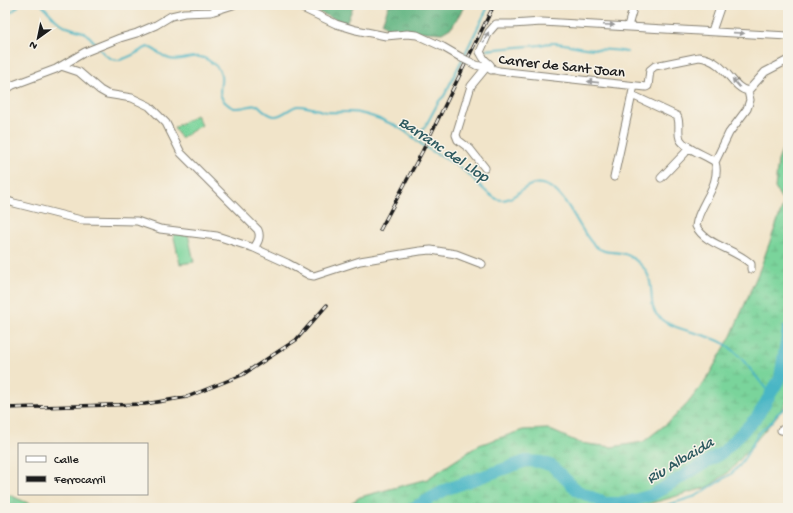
<svg xmlns="http://www.w3.org/2000/svg" width="793" height="513" font-family="'Gochi Hand',sans-serif">
<defs>
<pattern id="forest-crowns" width="20" height="18" patternUnits="userSpaceOnUse"><rect width="20" height="18" fill="#63b683"/><path d="M2 6a3 3 0 1 1 6 0M12 15a3 3 0 1 1 6 0" fill="none" stroke="#51936a"/></pattern>
<pattern id="wetland-marsh" width="20" height="14" patternUnits="userSpaceOnUse"><rect width="20" height="14" fill="#7ad49b"/><path d="M1 5h8M5 5V1M11 12h8M15 12V8" fill="none" stroke="#69b585"/></pattern>
</defs>
<rect width="100%" height="100%" fill="#f7f3e8"/>
<filter id="ink" filterUnits="userSpaceOnUse"><feTurbulence type="fractalNoise" baseFrequency=".025" numOctaves="2"/><feDisplacementMap in="SourceGraphic" scale="8" xChannelSelector="R" yChannelSelector="G"/><feConvolveMatrix kernelMatrix="1 2 1 2 8 2 1 2 1" color-interpolation-filters="sRGB"/></filter>
<filter id="wash" filterUnits="userSpaceOnUse"><feTurbulence type="fractalNoise" baseFrequency=".012" numOctaves="4" result="noise"/><feDisplacementMap in="SourceGraphic" scale="16" xChannelSelector="R" yChannelSelector="G"/><feGaussianBlur stdDeviation="0.9" result="paint"/><feColorMatrix in="noise" values="0 0 0 0 0 0 0 0 0 0 0 0 0 0 0 0 0 1.4 0 .05"/><feComposite in="paint" operator="in"/></filter>
<g filter="url(#wash)">
<rect width="100%" height="100%" fill="#f1e4c9"/>
<path fill="url(#forest-crowns)" stroke="#406950" d="M 303,5 L 354,5 L 346,24 Z
M 389,5 L 465,5 L 452,27 L 442,33 L 389,30 L 382,23 Z"/>
<path fill="url(#wetland-marsh)" stroke="#4b785c" d="M 788,135 L 788,400 L 777,416 L 730,471 L 708,487 L 635,508 L 343,508 L 360,497 L 427,479 L 479,445 L 523,430 L 548,429 L 580,443 L 612,447 L 643,442 L 670,421 L 688,403 L 706,380 L 731,336 L 760,269 L 784,203 L 775,188 L 778,161 Z
M 5,493 L 39,508 L 5,508 Z"/>
<path fill="#7ad49b" stroke="#4b785c" d="M 196,115 L 202,125 L 181,138 L 174,128 Z
M 173,233 L 188,234 L 194,262 L 180,264 Z"/>
<g fill="none" stroke-linecap="round" stroke-linejoin="round">
<path stroke="#49b6c5" stroke-width="2" d="M 42,5 L 56,20 L 67,27 L 83,32 L 89,36 L 96,44
M 5,16 L 14,10 L 19,5
M 99,48 C 116,71 129,55 148,47 C 156,49 162,57 170,59 C 184,63 195,50 211,62 C 214,64 218,68 220,71 C 225,83 214,92 226,103 C 228,105 231,107 234,108 C 241,109 250,105 258,105 C 262,109 267,115 274,116 C 282,117 289,108 297,106 C 306,105 317,110 326,112 C 337,113 348,111 359,113 C 368,115 378,118 387,122 C 402,127 413,138 425,147 C 439,156 455,162 467,173 C 477,181 485,194 497,199 C 514,205 524,180 542,184 C 567,189 577,229 594,245 C 603,254 614,251 625,254 C 631,256 637,261 641,265 C 658,281 646,306 658,316 C 676,333 704,331 725,344 C 741,354 758,380 771,395
M 484,50 L 540,45 C 557,40 570,46 586,48 C 600,50 613,49 627,52
M 414,137 L 425,127 L 439,101 L 444,96 L 489,5
M 658,508 L 696,496 L 731,474 L 740,465 L 750,449 L 758,434 L 772,421 L 777,414 L 788,406"/>
<path stroke="#49b6c5" stroke-width="12" d="M 413,508 L 447,489 L 526,461 L 541,462 L 552,466 L 578,491 L 605,503 L 624,503 L 652,495 L 723,452 L 757,417 L 780,378 L 788,330"/>
</g>
</g>
<g filter="url(#ink)">
<g fill="none" stroke-linecap="round" stroke-linejoin="round">
<g stroke="#868072" stroke-width="9">
<path id="minor" d="M 296,5 L 336,24 L 356,30 L 386,36 L 407,34 L 417,35 L 443,47 L 462,58
M 628,26 L 634,5
M 712,31 L 721,5
M 476,65 L 499,71 L 646,87 L 648,86 L 650,70 L 655,66 L 699,57 C 726,60 732,89 748,91 L 765,72 L 788,60
M 61,66 L 79,72 L 100,90 L 107,94 L 132,98 L 149,106 L 166,123 L 181,153 L 258,230 C 261,237 258,242 254,248
M 485,69 L 471,86 L 456,135 L 458,140 L 470,149 L 485,168
M 491,70 C 492,64 489,64 485,60 C 483,58 482,55 480,52 L 489,32 L 496,24 L 512,24 L 542,22 L 788,36
M 5,90 L 13,85 L 56,69 L 85,52 L 120,38 L 137,33 L 156,25 L 171,16 L 184,13 L 211,12 L 233,5
M 632,95 L 677,116 C 681,123 677,131 680,139 C 685,149 706,155 715,162 C 722,185 698,205 696,226 C 705,245 736,249 751,264 L 751,269
M 715,162 L 729,133 L 747,109 L 750,100 L 748,91
M 614,177 L 633,90
M 661,178 L 685,153 L 687,149 L 687,145
M 5,200 L 14,203 L 81,220 L 137,221 L 160,229 L 217,236 L 254,248 L 287,263 L 309,275 L 314,276 L 360,261 L 420,251 L 431,250 L 456,254 L 482,264
M 781,430 L 788,431"/>
</g>
<use href="#minor" stroke="#fff" stroke-width="7"/>
<g stroke="#1c1c1c" stroke-width="3.5">
<path id="rail" d="M 380,230 L 422,152 L 494,5
M 5,408 L 145,404 L 187,397 L 242,375 L 296,340 L 327,305"/>
</g>
<use href="#rail" stroke="#f7f3e8" stroke-width="2" stroke-dasharray="6" stroke-linecap="butt"/>
<g stroke="#868072" stroke-width="9" stroke-linecap="butt">
<path id="minor-bridge" d="M 462,58 L 476,65"/>
</g>
<use href="#minor-bridge" stroke="#fff" stroke-width="7"/>
</g>
<defs><path id="oneway-solid" d="M-6-.8H1V-3.2L6.5 0L1 3.2V.8H-6Z"/></defs>
<g fill="#999">
<use href="#oneway-solid" transform="translate(609 25) rotate(3)"/>
<use href="#oneway-solid" transform="translate(739 33) rotate(4)"/>
<use href="#oneway-solid" transform="translate(486 37) rotate(-63)"/>
<use href="#oneway-solid" transform="translate(593 82) rotate(-174)"/>
<use href="#oneway-solid" transform="translate(736 83) rotate(-131)"/>
</g>
</g>
<g text-anchor="middle" stroke-width="3" stroke-linejoin="round" paint-order="stroke">
<g font-size="15" fill="#1c1c1c" stroke="#f7f3e8">
<text transform="translate(562 65) rotate(6)" y="5">Carrer de Sant Joan</text>
</g>
<g font-size="16" font-style="italic" fill="#2e5a60" stroke="#f7f3e8">
<text transform="translate(445 148) rotate(34)" y="6">Barranc del Llop</text>
<text transform="translate(679 459) rotate(-31)" y="6">Riu Albaida</text>
</g>
</g>
<rect width="793" height="513" fill="none" stroke="#f7f3e8" stroke-width="20"/>
<rect x="18" y="443" width="130" height="52" fill="#f7f3e8" stroke="#9f9d96"/>
<rect x="26" y="456" width="20" height="6" fill="#ffffff" stroke="#9f9d96"/>
<text x="54" y="463" font-size="12" fill="#1c1c1c">Calle</text>
<rect x="26" y="476" width="20" height="6" fill="#1c1c1c" stroke="#9f9d96"/>
<text x="54" y="483" font-size="12" fill="#1c1c1c">Ferrocarril</text>
<g transform="translate(38 38) rotate(213)" stroke="#f7f3e8" stroke-width="3" paint-order="stroke">
<path d="M0-3L7 15L0 10L-7 15Z" fill="#1c1c1c"/>
<text y="-6" font-size="11" font-weight="bold" text-anchor="middle" fill="#1c1c1c">N</text>
</g>
</svg>
